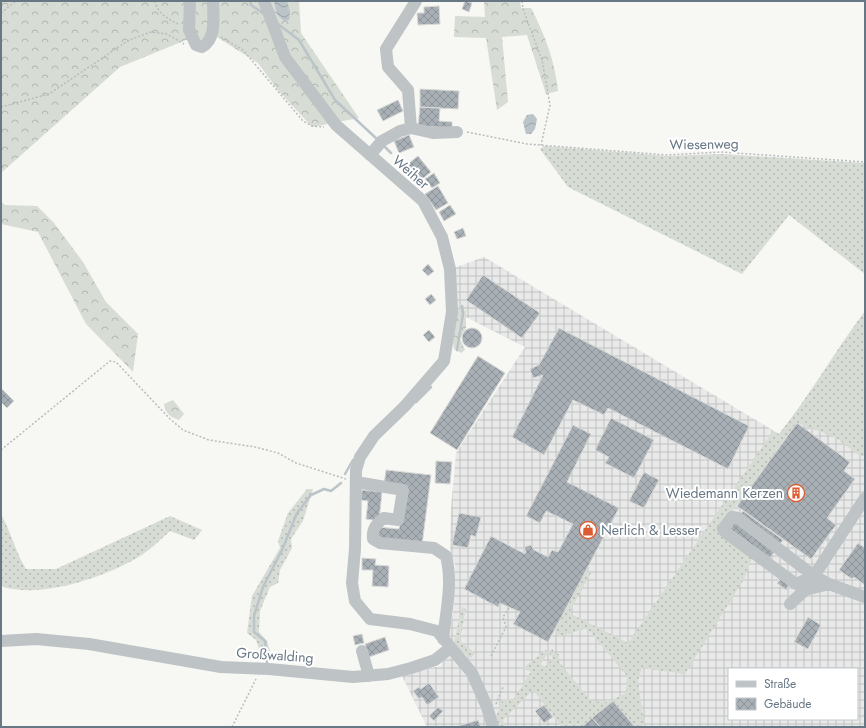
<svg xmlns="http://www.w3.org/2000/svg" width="866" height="728" font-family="Jost,sans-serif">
<defs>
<pattern id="industrial-grid" width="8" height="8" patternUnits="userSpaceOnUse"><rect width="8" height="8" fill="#e8e9e8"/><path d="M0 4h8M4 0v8" fill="none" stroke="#c0c2c2"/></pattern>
<pattern id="grass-dots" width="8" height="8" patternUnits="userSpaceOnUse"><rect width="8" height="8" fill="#d7dcd4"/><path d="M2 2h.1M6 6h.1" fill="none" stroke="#b2b7b2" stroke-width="1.8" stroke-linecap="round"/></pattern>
<pattern id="forest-crowns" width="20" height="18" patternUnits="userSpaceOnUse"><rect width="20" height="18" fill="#d7dcd4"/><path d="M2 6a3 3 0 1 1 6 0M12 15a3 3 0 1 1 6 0" fill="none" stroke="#b2b7b2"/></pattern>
<pattern id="water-waves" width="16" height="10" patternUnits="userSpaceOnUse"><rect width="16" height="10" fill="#bac4c9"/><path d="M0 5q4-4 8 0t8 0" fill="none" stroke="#9ba4a9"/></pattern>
<pattern id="building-cross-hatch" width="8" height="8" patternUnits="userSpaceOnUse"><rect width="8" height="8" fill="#a8b0b5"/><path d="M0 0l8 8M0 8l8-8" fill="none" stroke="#8d9499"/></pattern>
</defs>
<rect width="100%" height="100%" fill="#f7f7f4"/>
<path fill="url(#industrial-grid)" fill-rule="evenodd" d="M 484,257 L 779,434 L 796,412 L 865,440 L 865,727 L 427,727 L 401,674 L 441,666 L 453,614 L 455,565 L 450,551 L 451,508 L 456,453 L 525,347 L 456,312 L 451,269 ZM 729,669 L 857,669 L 857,719 L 729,719 Z"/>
<path fill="url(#grass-dots)" d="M 544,146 L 668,156 L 721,154 L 865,163 L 865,274 L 789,215 L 742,274 L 568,187 L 540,149 Z
M 865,311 L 865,456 L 860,456 L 835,437 L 797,423 L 718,530 L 753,556 L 744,579 L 685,674 L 642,668 L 638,681 L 644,724 L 647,727 L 635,727 L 613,701 L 582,727 L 562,727 L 533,690 L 503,720 L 505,727 L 499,727 L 496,717 L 503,699 L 513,700 L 531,672 L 523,668 L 546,650 L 550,651 L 540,664 L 545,667 L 553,658 L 551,656 L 553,653 L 559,654 L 559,662 L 591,701 L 608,702 L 626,693 L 627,676 L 587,628 L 559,637 L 554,630 L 586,571 L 591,573 L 569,613 L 628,643 L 773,431 L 779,434 C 810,395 835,351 865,311 Z
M 307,489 L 313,489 L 303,521 L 291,539 L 292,548 L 280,570 L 278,583 L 270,587 L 260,611 L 259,632 L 267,641 L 272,658 L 263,660 L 256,640 L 247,633 L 252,596 L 280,548 L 278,541 L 288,513 Z
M 1,514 C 11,532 15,551 26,569 L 56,569 L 170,516 L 202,530 L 194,540 L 170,531 C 160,540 149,551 137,558 C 102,578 43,598 3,587 L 1,582 Z
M 462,607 L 466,609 L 460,638 L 461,642 L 475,653 L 471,658 L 453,647 Z"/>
<path fill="url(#forest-crowns)" d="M 1,1 L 299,1 L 301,33 L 359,118 L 312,127 L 277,89 L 258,63 L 212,34 L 207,45 L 191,38 L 120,67 L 1,173 Z
M 484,1 L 520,1 L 521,8 L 531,8 C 545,35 555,61 558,91 L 546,94 L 527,35 L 502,37 L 508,102 L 497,110 L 486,38 L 454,37 L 455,16 L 485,17 Z
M 1,202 L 5,205 L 37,206 L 54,223 L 83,262 L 106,302 L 138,334 L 133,372 L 86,324 L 38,232 L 1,224 Z
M 457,308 L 466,311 L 466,328 L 460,339 L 465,350 L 461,353 L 454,349 L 453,342 Z
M 173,400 L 184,414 L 179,420 C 170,417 165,413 164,404 Z"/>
<path fill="url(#water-waves)" d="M 274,1 L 287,1 L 290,12 L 289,20 L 284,21 L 277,14 Z
M 533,114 L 537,119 L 535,129 L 531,134 L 526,134 L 523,122 L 527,115 Z"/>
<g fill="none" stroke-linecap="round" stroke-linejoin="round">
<path stroke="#bac4c9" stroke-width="2.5" d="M 250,1 L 251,5 L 264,14
M 278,24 L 299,40 L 335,100 L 378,140
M 383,145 L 391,153
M 457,350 L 463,314 L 462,306
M 416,402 L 431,387
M 345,474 L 353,460
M 267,664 L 265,641 L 254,632 L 254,616 L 263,587 L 282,550 L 297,513 L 311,495 L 324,489 L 331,491 L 341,483"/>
</g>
<path fill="url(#building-cross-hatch)" stroke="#d9d9d7" d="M 465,1 L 472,3 L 469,12 L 462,9 Z
M 439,6 L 440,24 L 418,25 L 417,13 L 424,13 L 424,7 Z
M 420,89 L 459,91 L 458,109 L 420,107 Z
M 398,100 L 403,111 L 383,121 L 377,110 Z
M 420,107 L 440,108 L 439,121 L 452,122 L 452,128 L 418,126 Z
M 409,135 L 414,147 L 399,153 L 394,141 Z
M 418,156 L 431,172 L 417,183 L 404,167 Z
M 434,173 L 440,183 L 432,188 L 425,179 Z
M 438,186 L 448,203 L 436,210 L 425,194 Z
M 450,205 L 456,214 L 444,221 L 439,212 Z
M 463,228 L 466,236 L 457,239 L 454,232 Z
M 428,264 L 434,271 L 428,276 L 422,270 Z
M 483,275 L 540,313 L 522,338 L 466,300 Z
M 431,294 L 436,300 L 430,305 L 425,299 Z
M462 338a10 10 0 1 1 20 0a10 10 0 1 1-20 0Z
M 559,328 L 749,426 L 728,469 L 608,408 L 604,415 L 573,400 L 544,455 L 512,437 L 543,375 L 533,378 L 530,369 L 539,365 Z
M 429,330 L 435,337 L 429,342 L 423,335 Z
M 478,356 L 505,373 L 457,450 L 430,433 Z
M 1,388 L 14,401 L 7,408 L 1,402 Z
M 611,418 L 654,440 L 634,478 L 605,463 L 609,457 L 595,450 Z
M 797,423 L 850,462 L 844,471 L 855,479 L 827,518 L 836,525 L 811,559 L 737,506 Z
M 573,425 L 591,434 L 567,482 L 619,508 L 548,642 L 513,624 L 520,612 L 500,603 L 498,607 L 464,589 L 491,536 L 525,554 L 526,552 L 524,547 L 531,545 L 534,550 L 548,557 L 552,550 L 558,552 L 573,524 L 546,511 L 540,523 L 526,516 Z
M 436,461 L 452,462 L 450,484 L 435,483 Z
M 386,470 L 431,475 L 422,545 L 376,539 L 378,527 L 399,529 L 405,488 L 384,485 Z
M 644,472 L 659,480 L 644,508 L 629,501 Z
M 362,490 L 382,492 L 379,521 L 366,519 L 368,501 L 361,500 Z
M 743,511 L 783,540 L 770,558 L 730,529 Z
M 459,513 L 481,517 L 476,537 L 471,535 L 468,548 L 452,545 Z
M 858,543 L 865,548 L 865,585 L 854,577 L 852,579 L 839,570 Z
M 362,558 L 376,559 L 375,565 L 389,566 L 388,587 L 372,586 L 373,570 L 362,570 Z
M 781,579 L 789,585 L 786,590 L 777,583 Z
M 808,617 L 821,625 L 808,649 L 794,642 Z
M 362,634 L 364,643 L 355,645 L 353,636 Z
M 385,637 L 389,650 L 369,657 L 365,644 Z
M 429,683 L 439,697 L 427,705 L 422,697 L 419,699 L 413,691 L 419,687 L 421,689 Z
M 613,701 L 635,727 L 600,727 L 592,718 Z
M 544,705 L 553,717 L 544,723 L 535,711 Z
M 438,707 L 443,711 L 434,721 L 429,716 Z
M 592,718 L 600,727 L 582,727 Z
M 478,720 L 481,727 L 455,727 Z"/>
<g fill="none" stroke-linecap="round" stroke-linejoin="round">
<path stroke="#b9bcbe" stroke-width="1.5" stroke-dasharray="2 2" stroke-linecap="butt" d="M 155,1 C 157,13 168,19 178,24
M 522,1 L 523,9 L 542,60 L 550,105 L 541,145
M 1,13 L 16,1
M 221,37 L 243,50 L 303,121 L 312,126 L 324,127
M 1,107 L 49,94 L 129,40 L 151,32 L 167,34 L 184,44
M 467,132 L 527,144 L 667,155 L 721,152 L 865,162
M 1,450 L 110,361 L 116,362 L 170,419 L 183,430 L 209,440 L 255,447 L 278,453 L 296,463 L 346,479
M 550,655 L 553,649
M 491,656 L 506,627 L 503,617 L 509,608
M 496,704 L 503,687
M 232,727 L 256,679"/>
<path stroke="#bec3c6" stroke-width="12" d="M 190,1 L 189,30 L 196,45 L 202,47 C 217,39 213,16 213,1
M 264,1 L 285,57 L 336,125 L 423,201 L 442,237 L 450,269 L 452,312 L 444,361 L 405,406 L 374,436 L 360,457 L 356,470 L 355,549 L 352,583 L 355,601 L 370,619 L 410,624 L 437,631 L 472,673 L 487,707 L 493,727
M 411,128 L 408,90 L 388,67 L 386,49 L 416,1
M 370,155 L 382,141 L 400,131 L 411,128 L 433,133 L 457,132
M 356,482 L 403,490 L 398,520 L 384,518 C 376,524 372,529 373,539 L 380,543 L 434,548 L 446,556 C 453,583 446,611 443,639
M 732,517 L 738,518 L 814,576 L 796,584 L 726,533 L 723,529 Z
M 829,584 L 814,576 L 865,498
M 790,604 L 805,590 L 829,584 L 865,597
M 1,641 L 36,639 L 89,644 L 221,667 L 269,669 L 353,677 L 388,674 L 411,668 L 435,660 L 450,648
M 362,651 L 369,676"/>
</g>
<defs>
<g id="building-ring" transform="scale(0.9)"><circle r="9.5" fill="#fff" stroke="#dc5b30" stroke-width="1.5"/><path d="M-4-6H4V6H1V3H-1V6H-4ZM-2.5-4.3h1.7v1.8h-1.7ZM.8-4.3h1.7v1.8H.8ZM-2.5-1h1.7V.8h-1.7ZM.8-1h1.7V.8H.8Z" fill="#dc5b30"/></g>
<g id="shop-ring" transform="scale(0.9)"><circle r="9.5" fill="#fff" stroke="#dc5b30" stroke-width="1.5"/><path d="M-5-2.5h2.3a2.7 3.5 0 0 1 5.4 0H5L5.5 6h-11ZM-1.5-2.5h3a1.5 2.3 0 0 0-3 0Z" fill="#dc5b30"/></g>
</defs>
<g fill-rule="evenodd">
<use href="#building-ring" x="796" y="493"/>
<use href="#shop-ring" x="588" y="530"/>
</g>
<g text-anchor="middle" stroke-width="4" stroke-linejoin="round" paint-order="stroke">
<g font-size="14" fill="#687784" stroke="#fff">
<text transform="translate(704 144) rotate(-1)" y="5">Wiesenweg</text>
<text transform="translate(411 172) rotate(41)" y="5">Weiher</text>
<text transform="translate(275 655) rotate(4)" y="5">Großwalding</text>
</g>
<g font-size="14" fill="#687784" stroke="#fff" text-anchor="end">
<text x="783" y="498">Wiedemann Kerzen</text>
<text x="601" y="535" text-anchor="start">Nerlich &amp; Lesser</text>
</g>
</g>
<rect width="866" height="728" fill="none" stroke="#687784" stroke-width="4"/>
<rect x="728" y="668" width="130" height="52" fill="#ffffff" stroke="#c3c9ce"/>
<rect x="736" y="681" width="20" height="6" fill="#bec3c6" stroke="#c3c9ce"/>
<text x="764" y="688" font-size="12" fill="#687784">Straße</text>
<rect x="736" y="698" width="20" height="12" fill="url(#building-cross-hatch)" stroke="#c3c9ce"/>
<text x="764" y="708" font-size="12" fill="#687784">Gebäude</text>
</svg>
